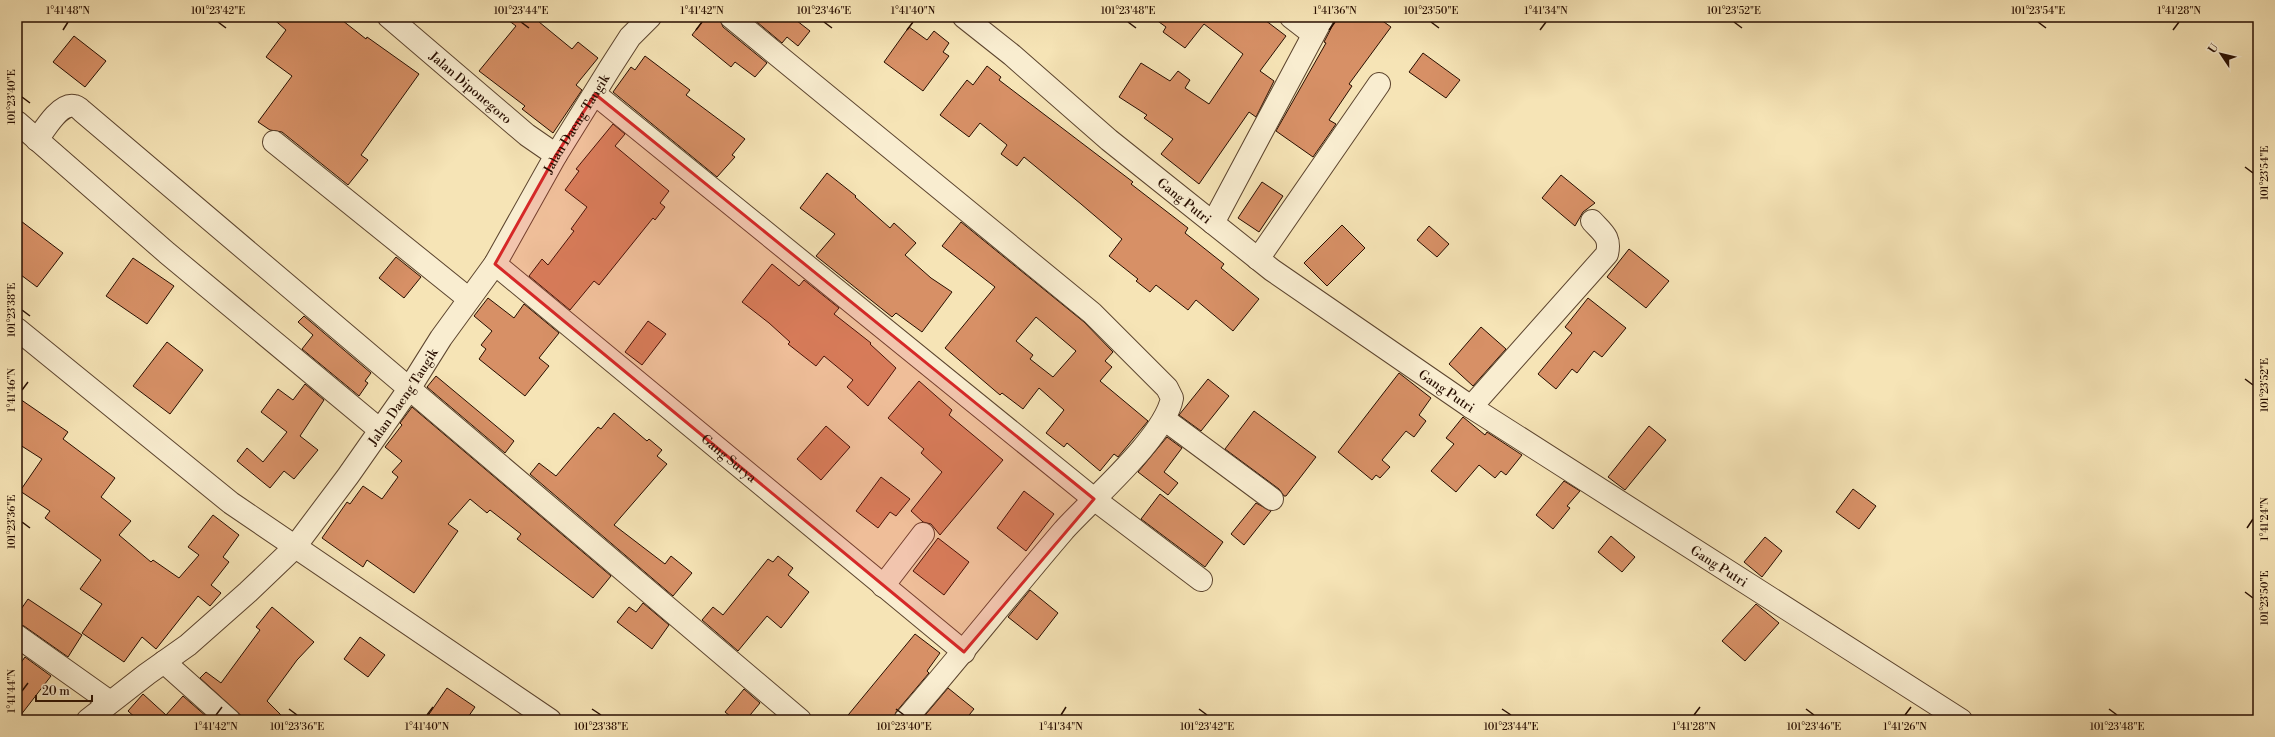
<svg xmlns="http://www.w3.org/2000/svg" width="2275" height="737" font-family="'Libre Bodoni',serif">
<rect width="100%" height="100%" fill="#f6e4b6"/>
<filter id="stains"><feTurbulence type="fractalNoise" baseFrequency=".005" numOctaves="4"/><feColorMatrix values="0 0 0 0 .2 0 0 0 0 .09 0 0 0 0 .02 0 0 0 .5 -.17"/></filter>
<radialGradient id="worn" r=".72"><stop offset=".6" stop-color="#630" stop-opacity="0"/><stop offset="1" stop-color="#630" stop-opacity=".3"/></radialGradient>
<path fill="#d79066" stroke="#280e00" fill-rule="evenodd" d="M 271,17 L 338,17 L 366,39 L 367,37 L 419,74 L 361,155 L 368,160 L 348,185 L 282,132 L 270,130 L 258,122 L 292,76 L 266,57 L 286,30 Z
M 504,17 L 533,17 L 572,49 L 578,42 L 598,58 L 576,85 L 582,90 L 553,133 L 522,109 L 525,106 L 479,71 L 516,26 Z
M 706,17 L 719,17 L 723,27 L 767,63 L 755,77 L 735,62 L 731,67 L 692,35 Z
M 751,17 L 792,17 L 810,31 L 798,46 L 787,37 L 782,43 Z
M 1152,17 L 1261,17 L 1286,36 L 1260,71 L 1274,81 L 1256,117 L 1249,112 L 1199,184 L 1161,154 L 1173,139 L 1144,118 L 1147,115 L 1119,97 L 1141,63 L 1170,81 L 1178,71 L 1190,80 L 1185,88 L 1209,104 L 1243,54 L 1204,24 L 1185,48 L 1163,32 L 1166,27 Z
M 1337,17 L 1377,17 L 1391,27 L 1349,84 L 1352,86 L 1329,120 L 1336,124 L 1313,157 L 1276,131 L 1326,43 L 1324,42 Z
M 909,27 L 927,40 L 934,31 L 949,43 L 943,52 L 949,56 L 923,91 L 884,62 Z
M 74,36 L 106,61 L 85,87 L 53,62 Z
M 1423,53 L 1460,80 L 1446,98 L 1409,72 Z
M 645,56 L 690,90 L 686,95 L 745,139 L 732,155 L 735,157 L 717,177 L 613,92 L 631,67 L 635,70 Z
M 987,66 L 1001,77 L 999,80 L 1112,166 L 1133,182 L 1131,184 L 1188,228 L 1185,233 L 1224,264 L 1221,268 L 1259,299 L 1233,331 L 1196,300 L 1188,310 L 1156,285 L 1150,292 L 1136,281 L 1138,279 L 1109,256 L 1122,239 L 1081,204 L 1024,157 L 1017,166 L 1001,154 L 1007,145 L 980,123 L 969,137 L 940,115 L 967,80 L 973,85 Z
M 613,124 L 625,134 L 615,146 L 669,191 L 660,203 L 665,207 L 655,220 L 653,218 L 599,285 L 594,281 L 570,310 L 529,276 L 542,259 L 548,265 L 574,231 L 571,229 L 587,207 L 565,190 L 579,171 L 576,169 Z
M 827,173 L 856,196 L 855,197 L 890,228 L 894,223 L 916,243 L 905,255 L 931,278 L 952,292 L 922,332 L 896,313 L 892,317 L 816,256 L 835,234 L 800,208 Z
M 1561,175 L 1595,203 L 1583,212 L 1575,226 L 1542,198 Z
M 1262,182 L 1283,196 L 1259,232 L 1238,218 Z
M 17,218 L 63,253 L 37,287 L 17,272 Z
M 961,222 L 1084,322 L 1113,352 L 1105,361 L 1112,367 L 1100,381 L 1148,421 L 1118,457 L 1114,454 L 1100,471 L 1067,443 L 1064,447 L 1046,433 L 1064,410 L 1039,388 L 1023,409 L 1002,393 L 1000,395 L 945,348 L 995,287 L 942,246 ZM 1036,317 L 1076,351 L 1053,377 L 1030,359 L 1033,355 L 1016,341 Z
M 1342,225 L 1365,248 L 1327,286 L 1304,263 Z
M 1429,226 L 1449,244 L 1437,257 L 1417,240 Z
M 1629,249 L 1669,281 L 1646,308 L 1607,277 Z
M 396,257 L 421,277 L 404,298 L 379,278 Z
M 133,258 L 174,286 L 147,324 L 106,296 Z
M 772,264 L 799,286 L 804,280 L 839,308 L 834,314 L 871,343 L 870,344 L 896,368 L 868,406 L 847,387 L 853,380 L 824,356 L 816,366 L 788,344 L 790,342 L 769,323 L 742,302 Z
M 488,298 L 514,318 L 524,304 L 559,333 L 539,358 L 549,366 L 525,396 L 479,359 L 486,349 L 481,345 L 492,331 L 474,316 Z
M 1588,298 L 1626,328 L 1602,357 L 1594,351 L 1577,373 L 1572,369 L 1556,389 L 1538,374 L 1572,333 L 1565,327 Z
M 304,316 L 371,373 L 365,381 L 368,383 L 359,396 L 302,349 L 313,335 L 298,322 Z
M 648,321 L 666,334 L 642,365 L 625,352 Z
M 1481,327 L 1506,349 L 1473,386 L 1449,364 Z
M 167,342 L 203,370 L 170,414 L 133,386 Z
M 1399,373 L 1431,398 L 1419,415 L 1426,421 L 1414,437 L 1406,431 L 1382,460 L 1390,467 L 1380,478 L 1376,475 L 1372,480 L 1338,452 Z
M 436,376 L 514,441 L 505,453 L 427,387 Z
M 1208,379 L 1229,396 L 1201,431 L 1179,415 Z
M 919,381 L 952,410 L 949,415 L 1003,460 L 940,535 L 931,524 L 923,522 L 911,511 L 942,472 L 921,453 L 924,449 L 888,418 Z
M 305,384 L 324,400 L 300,436 L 318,450 L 294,479 L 284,471 L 270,488 L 237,461 L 247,448 L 263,462 L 287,432 L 261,412 L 278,389 L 293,400 Z
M 17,397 L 68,432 L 63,439 L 115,478 L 101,497 L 131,521 L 119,535 L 151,562 L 153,560 L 179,578 L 199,555 L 188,547 L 213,515 L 239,535 L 223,557 L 229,562 L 211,585 L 221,593 L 210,606 L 198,596 L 156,649 L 142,637 L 124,662 L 82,633 L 102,604 L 80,589 L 101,560 L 45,518 L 50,511 L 20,491 L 42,459 L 17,443 Z
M 412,407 L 611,576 L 593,598 L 517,539 L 521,534 L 490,510 L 487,513 L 470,499 L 448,524 L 458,531 L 414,593 L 367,560 L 363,567 L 322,538 L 347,502 L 350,504 L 363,486 L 382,499 L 398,477 L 392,472 L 402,461 L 385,447 L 402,425 L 400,423 Z
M 1254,411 L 1316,457 L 1286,496 L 1284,496 L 1279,489 L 1225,449 Z
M 614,413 L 647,441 L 649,439 L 662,450 L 657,456 L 667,464 L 614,525 L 665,564 L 671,556 L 692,573 L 673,596 L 530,474 L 539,463 L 556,476 L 598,427 L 601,429 Z
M 1463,417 L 1485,435 L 1487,432 L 1522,455 L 1506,475 L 1501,471 L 1495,478 L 1479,465 L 1456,492 L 1431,471 L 1454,444 L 1446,438 Z
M 826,426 L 850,447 L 821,480 L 797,459 Z
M 1649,426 L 1666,440 L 1625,490 L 1608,477 Z
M 1167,437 L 1182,448 L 1164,472 L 1178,483 L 1168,495 L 1138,472 Z
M 881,477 L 910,499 L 896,516 L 890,512 L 878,528 L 856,511 Z
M 1564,481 L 1580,491 L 1567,506 L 1570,508 L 1553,529 L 1536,515 Z
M 1853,489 L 1876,506 L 1859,529 L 1836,512 Z
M 1024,491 L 1054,514 L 1026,551 L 997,528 Z
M 1160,494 L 1223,542 L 1205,567 L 1141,519 Z
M 1256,503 L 1271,511 L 1244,545 L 1231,534 Z
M 1611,536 L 1635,557 L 1622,572 L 1598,552 Z
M 1765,537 L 1782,551 L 1762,577 L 1744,562 Z
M 938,538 L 969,562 L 944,595 L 913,571 Z
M 778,556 L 793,568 L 788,575 L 809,592 L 781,628 L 767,616 L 738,651 L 702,620 L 713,607 L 723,615 L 768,559 L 773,562 Z
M 1030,590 L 1058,613 L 1037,640 L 1008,617 Z
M 28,599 L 82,635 L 68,657 L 24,626 L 17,624 L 17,615 Z
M 643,603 L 669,625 L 652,649 L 617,622 L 629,607 L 636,612 Z
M 1756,604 L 1779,623 L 1745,661 L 1722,641 Z
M 272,607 L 314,642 L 297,660 L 267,701 L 286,720 L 246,720 L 200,678 L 206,672 L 221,683 L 260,630 L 256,627 Z
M 915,634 L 940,653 L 927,671 L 929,673 L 896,712 L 893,720 L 844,720 Z
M 360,637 L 385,655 L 368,677 L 344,659 Z
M 25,657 L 51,676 L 17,720 L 17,668 Z
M 447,688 L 475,707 L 466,720 L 425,720 Z
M 948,688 L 974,709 L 965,720 L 921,720 Z
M 744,689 L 760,703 L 746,720 L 735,720 L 725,712 Z
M 143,694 L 166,715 L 183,696 L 207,717 L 204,720 L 138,720 L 128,711 Z"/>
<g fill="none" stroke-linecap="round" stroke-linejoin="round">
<g stroke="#5c442e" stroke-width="24">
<g id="minor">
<path id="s1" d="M 389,17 L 527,135 L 556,155"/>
<path d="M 731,17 L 1092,313 L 1167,388 L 1172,398 C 1165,437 1092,499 1064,530 C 1010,593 959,658 905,720"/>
<path id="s2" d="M 964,17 L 1012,55 L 1109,140 L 1272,270 L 1471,407 L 1961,720"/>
<path d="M 1291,17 L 1313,34"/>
<path d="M 595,94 L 1094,499 L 1201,580"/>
<path d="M 17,122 L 167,253 L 380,430"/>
<path d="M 37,140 C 44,130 60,103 74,106 C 77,106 80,109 82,111 L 800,720"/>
<path d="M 274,142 L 469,299"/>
<path d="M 1213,223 L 1323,17"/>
<path d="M 1258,259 L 1379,84"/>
<path id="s3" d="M 495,264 L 964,652"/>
<path d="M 17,329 L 231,503 L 550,720"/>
<path d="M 1471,407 L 1607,254 C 1611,237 1603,233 1592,221"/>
<path d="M 1164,419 L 1272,499"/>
<path d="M 883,586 L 923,534"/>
<path d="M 17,636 L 110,702"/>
<path d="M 164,662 L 229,720"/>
<path id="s4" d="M 88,720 L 147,674 L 188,645 L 248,592 L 294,548 L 348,476 L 409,389 L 441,338 L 495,264 L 556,155 L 610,68 L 630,37 L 650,17"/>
</g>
</g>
<use href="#minor" stroke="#f9edd0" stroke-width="22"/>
</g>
<path fill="#d62828" fill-opacity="0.2" stroke="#d62828" stroke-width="3" stroke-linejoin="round" d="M 595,94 L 1094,499 L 964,652 L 495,264 L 556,155 Z"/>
<path fill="none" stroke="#280e00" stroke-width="1.5" d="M 218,22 L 226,28M 521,22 L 529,28M 824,22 L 832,28M 1128,22 L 1136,28M 1431,22 L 1439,28M 1734,22 L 1742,28M 2038,22 L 2046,28M 63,30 L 68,22M 696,30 L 702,22M 907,30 L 913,22M 1329,30 L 1335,22M 1540,30 L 1546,22M 2173,30 L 2179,22M 22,97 L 30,103M 2245,167 L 2253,173M 22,310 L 30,316M 2245,379 L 2253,385M 22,390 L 28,382M 22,522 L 30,528M 2247,528 L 2253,519M 2245,592 L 2253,598M 22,691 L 28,683M 289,709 L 297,715M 592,709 L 601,715M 896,709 L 904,715M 1199,709 L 1207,715M 1502,709 L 1511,715M 1806,709 L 1814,715M 2109,709 L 2117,715M 216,715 L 222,707M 427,715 L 433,707M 1061,715 L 1066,707M 1694,715 L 1700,707M 1905,715 L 1911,707"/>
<g text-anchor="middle" stroke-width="3" stroke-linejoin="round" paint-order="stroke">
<g font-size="13" fill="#280e00" stroke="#f9edd0">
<text dy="5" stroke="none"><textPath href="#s1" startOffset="108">Jalan Diponegoro</textPath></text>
<text dy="5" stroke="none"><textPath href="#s4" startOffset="779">Jalan Daeng Taugik</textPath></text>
<text dy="5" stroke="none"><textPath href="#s2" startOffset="287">Gang Putri</textPath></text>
<text dy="5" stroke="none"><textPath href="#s2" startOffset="611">Gang Putri</textPath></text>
<text dy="5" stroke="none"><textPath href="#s4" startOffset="455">Jalan Daeng Taugik</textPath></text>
<text dy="5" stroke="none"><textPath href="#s3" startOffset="304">Gang Surya</textPath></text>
<text dy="5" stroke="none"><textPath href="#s2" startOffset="935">Gang Putri</textPath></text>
</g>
</g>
<rect width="2275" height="737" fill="none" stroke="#f6e4b6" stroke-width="44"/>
<g transform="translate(2221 54) rotate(305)" stroke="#f9edd0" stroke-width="3" paint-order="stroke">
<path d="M0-3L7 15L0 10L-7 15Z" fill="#280e00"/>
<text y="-6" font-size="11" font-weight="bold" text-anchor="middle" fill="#280e00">U</text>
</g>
<path d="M36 695v6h56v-6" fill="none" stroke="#280e00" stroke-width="2"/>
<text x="42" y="695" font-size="12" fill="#280e00" stroke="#f9edd0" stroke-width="3" paint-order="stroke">20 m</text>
<rect x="22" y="22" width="2231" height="693" fill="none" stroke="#280e00" stroke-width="1.5"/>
<g font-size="10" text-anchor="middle" fill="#280e00">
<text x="68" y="14">1°41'48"N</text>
<text x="218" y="14">101°23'42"E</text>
<text x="521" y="14">101°23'44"E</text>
<text x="702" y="14">1°41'42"N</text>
<text x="824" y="14">101°23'46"E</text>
<text x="913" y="14">1°41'40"N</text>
<text x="1128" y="14">101°23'48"E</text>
<text x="1335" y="14">1°41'36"N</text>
<text x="1431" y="14">101°23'50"E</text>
<text x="1546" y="14">1°41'34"N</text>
<text x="1734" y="14">101°23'52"E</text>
<text x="2038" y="14">101°23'54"E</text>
<text x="2179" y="14">1°41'28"N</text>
<text transform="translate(11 97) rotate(-90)" y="4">101°23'40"E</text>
<text transform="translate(2264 173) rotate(-90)" y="4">101°23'54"E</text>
<text transform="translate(11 310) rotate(-90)" y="4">101°23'38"E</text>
<text transform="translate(2264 385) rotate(-90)" y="4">101°23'52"E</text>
<text transform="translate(11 390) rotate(-90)" y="4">1°41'46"N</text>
<text transform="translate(2264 519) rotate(-90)" y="4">1°41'24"N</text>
<text transform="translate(11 522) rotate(-90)" y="4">101°23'36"E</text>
<text transform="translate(2264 598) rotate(-90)" y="4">101°23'50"E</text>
<text transform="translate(11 691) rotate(-90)" y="4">1°41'44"N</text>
<text x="216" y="730">1°41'42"N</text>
<text x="297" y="730">101°23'36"E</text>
<text x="427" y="730">1°41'40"N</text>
<text x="601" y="730">101°23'38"E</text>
<text x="904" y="730">101°23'40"E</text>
<text x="1061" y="730">1°41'34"N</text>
<text x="1207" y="730">101°23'42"E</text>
<text x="1511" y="730">101°23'44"E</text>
<text x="1694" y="730">1°41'28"N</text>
<text x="1814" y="730">101°23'46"E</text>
<text x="1905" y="730">1°41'26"N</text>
<text x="2117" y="730">101°23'48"E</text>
</g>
<rect width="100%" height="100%" filter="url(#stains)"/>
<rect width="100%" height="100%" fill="url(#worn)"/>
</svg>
